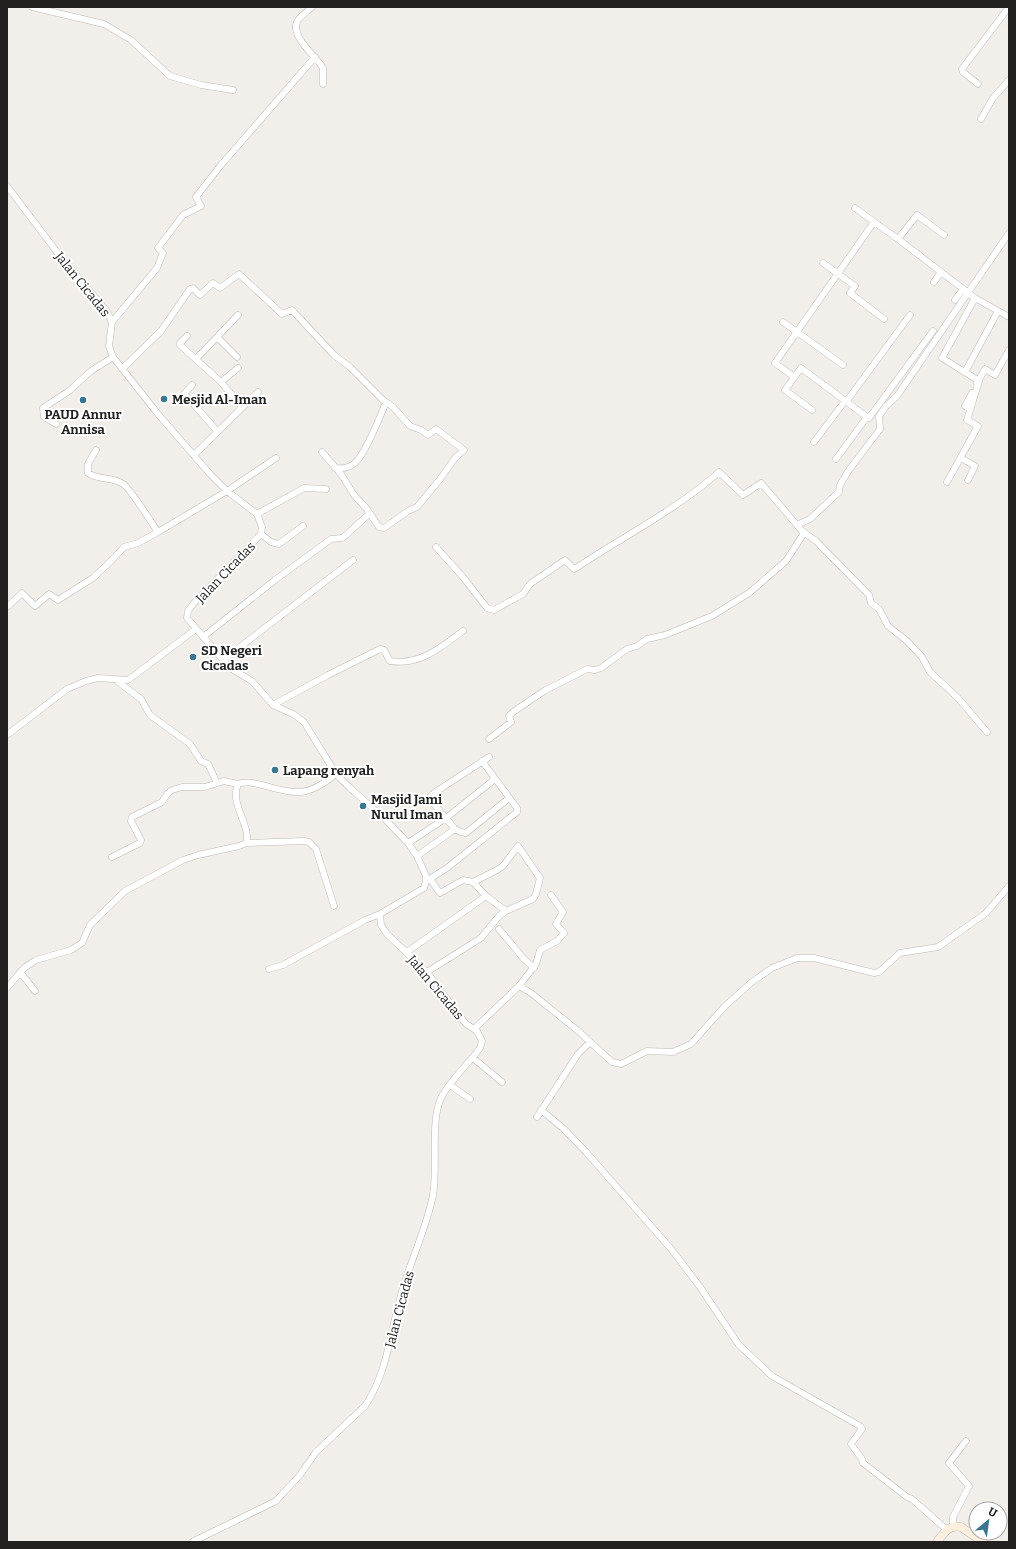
<svg xmlns="http://www.w3.org/2000/svg" width="1016" height="1549" font-family="Bitter,serif">
<rect width="100%" height="100%" fill="#f2efeb"/>
<g fill="none" stroke-linecap="round" stroke-linejoin="round">
<g stroke="#bdb9b6" stroke-width="7">
<path id="street" d="M 32,7 L 104,24 L 131,40 L 170,76 L 201,85 L 233,90
M 312,7 C 308,11 302,15 298,20 C 288,35 316,56 323,68 L 323,84
M 978,84 L 963,72 L 962,69 L 1009,7
M 981,119 L 993,98 L 1009,80
M 7,186 L 60,256 L 106,310 L 112,322 L 109,346 L 113,357 L 158,414 L 210,474 L 227,491 L 257,514 L 262,527 L 261,534 L 194,603 L 188,611 L 187,618 L 230,668 L 252,681 L 273,705 L 293,714 L 304,722 L 336,774 L 350,788 L 385,819 L 408,843 L 417,856 L 426,876 L 426,881 L 424,888 L 380,914 L 381,925 L 387,934 L 427,972 L 458,1014 L 466,1024 L 477,1031 L 482,1041 L 480,1048 C 470,1062 447,1084 441,1098 C 430,1121 438,1168 433,1195 C 427,1226 413,1255 404,1285 C 391,1324 389,1371 365,1406 L 316,1452 L 300,1475 L 276,1501 L 192,1542
M 855,208 L 874,222
M 898,239 L 917,215 L 944,235
M 823,263 L 855,286 L 850,293 L 884,319
M 934,282 L 941,272
M 955,300 L 963,289
M 112,322 L 157,268 L 163,253 L 158,248 L 183,215 L 201,206 L 196,197 L 221,165 L 315,57
M 783,322 L 843,365
M 187,336 L 180,343 L 180,345 L 221,382 L 242,407
M 217,337 L 237,357
M 196,359 L 238,315
M 122,369 L 161,331 L 190,289 L 193,288 L 200,295 L 213,283 L 220,288 L 239,274 L 282,314 L 292,310 L 334,355 L 350,367 L 383,400 L 393,407 L 410,426 L 421,430 L 428,435 L 436,429 L 464,450 L 455,458 L 441,478 L 417,507 L 408,511 L 384,528 L 379,527 L 367,509 L 354,495 L 341,474 L 322,452
M 965,372 L 998,311
M 794,377 L 775,363 L 874,222 L 898,239 L 975,298
M 221,382 L 238,368
M 977,383 L 985,369 L 995,375 L 1009,350
M 192,385 L 184,394 L 197,408
M 205,399 L 197,408 L 217,431
M 846,402 L 910,315
M 970,409 L 965,406 L 972,393
M 812,410 L 785,390 L 801,368 L 867,417 L 836,459
M 867,417 L 869,418 L 933,331
M 56,424 L 44,417 L 43,408 L 69,391 L 91,371 L 113,357
M 814,442 L 845,401
M 96,450 L 88,464 L 88,473 C 100,481 111,476 123,484 C 130,488 151,522 158,532
M 194,455 L 258,392
M 961,458 L 975,466 L 968,480
M 335,468 C 342,469 350,467 355,463 C 365,454 381,415 386,402
M 947,482 L 978,426 L 967,420 L 979,381 L 942,358 L 975,298 L 1009,317
M 257,514 L 304,488 L 326,489
M 797,525 L 810,519 L 839,492 L 840,485 L 849,470 L 880,429 L 879,416 L 886,406 L 897,396 L 1009,233
M 261,534 L 271,542 L 279,544 L 303,526
M 436,547 L 463,577 L 487,608 L 494,610 L 523,594 L 530,584 L 565,560 L 574,569 L 576,568 C 624,536 676,510 719,472 L 743,495 L 761,483 L 802,531 L 816,541 L 869,595 L 871,603 L 879,609 L 888,626 L 907,641 L 922,657 L 930,672 L 958,698 L 987,732
M 7,607 L 22,593 L 35,606 L 49,594 L 58,600 L 93,578 L 112,560 L 124,547 L 138,543 L 158,532 L 227,491 L 276,458
M 203,637 L 275,580 L 331,539 L 342,538 L 346,535 L 369,514
M 223,660 L 353,560
M 117,681 L 141,699 L 150,715 L 190,744 L 201,761 L 208,764 L 217,783
M 273,705 L 328,675 L 380,649 L 384,650 L 390,661 C 420,666 441,647 463,631
M 7,735 L 67,689 L 86,681 L 98,678 L 128,680 L 196,629
M 489,739 L 511,722 L 509,716 L 513,712 L 544,691 L 587,669 L 595,670 L 601,668 L 627,649 L 637,646 L 647,639 L 665,635 L 712,616 L 749,593 L 786,561 L 804,533
M 489,757 L 434,793 L 429,798 L 455,829 L 461,832 L 466,833 L 509,798
M 246,843 L 304,841 L 309,842 L 316,849 L 334,906
M 408,843 L 446,818 L 495,779
M 417,856 L 455,829
M 112,857 L 140,843 L 141,840 L 131,821 L 132,817 L 162,802 L 167,794 L 172,790 L 182,787 L 205,787 L 224,781 L 238,784
M 428,880 L 447,868 L 517,812 L 517,808 L 482,761
M 473,882 L 486,896 L 506,911
M 499,929 L 524,959 L 534,968
M 407,952 L 486,896
M 269,969 L 283,965 L 365,920 L 380,914
M 20,972 L 35,991
M 427,972 L 481,938 L 499,916 L 506,911 L 533,899 L 536,894 L 540,878 L 518,846 L 503,866 L 497,870 L 473,882 L 463,880 L 440,893 L 430,879
M 519,986 L 536,964 L 540,950 L 557,941 L 564,933 L 556,924 L 563,912 L 551,895
M 7,988 L 24,968 L 36,960 L 71,950 L 82,943 L 90,925 L 125,891 L 183,860 L 198,855 L 239,846 L 246,843 C 252,827 229,804 238,784 C 246,781 254,783 262,785 C 297,794 306,798 336,774
M 474,1029 L 519,986 L 531,993 L 577,1030 L 612,1062 L 621,1064 L 647,1051 L 673,1052 L 691,1044 L 725,1006 L 752,982 L 772,968 L 797,958 L 814,958 L 874,973 L 879,972 L 900,953 L 938,947 L 986,913 L 1009,886
M 473,1058 L 502,1082
M 450,1085 L 470,1099
M 541,1110 L 564,1129 L 586,1152 L 672,1250 L 700,1287 L 739,1345 L 772,1376 L 860,1426 L 862,1429 L 851,1444 L 862,1459 L 863,1463 L 907,1497 L 912,1499 L 947,1530
M 537,1117 L 578,1054 L 590,1042
M 953,1527 L 953,1517 L 969,1486 L 949,1463 L 966,1441"/>
</g>
<g stroke="#bdb9b6" stroke-width="9">
<path id="secondary" d="M 937,1542 C 944,1533 949,1524 961,1527 L 983,1542"/>
</g>
<use href="#street" stroke="#fff" stroke-width="6"/>
<use href="#secondary" stroke="#fdefdf" stroke-width="8"/>
</g>
<g fill="#3a778e" stroke="#fff" stroke-width="1.5">
<circle cx="164" cy="399" r="4"/>
<circle cx="83" cy="400" r="4"/>
<circle cx="193" cy="657" r="4"/>
<circle cx="275" cy="770" r="4"/>
<circle cx="363" cy="806" r="4"/>
</g>
<g text-anchor="middle" stroke-width="4" stroke-linejoin="round" paint-order="stroke">
<g font-size="13" fill="#222120" stroke="#fff">
<text transform="translate(83 284) rotate(51)" y="5">Jalan Cicadas</text>
<text transform="translate(225 572) rotate(-46)" y="5">Jalan Cicadas</text>
<text transform="translate(436 987) rotate(50)" y="5">Jalan Cicadas</text>
<text transform="translate(399 1309) rotate(-75)" y="5">Jalan Cicadas</text>
</g>
<g font-size="13" font-weight="bold" fill="#222120" stroke="#fff" text-anchor="start">
<text x="172" y="404">Mesjid Al-Iman</text>
<text x="83" y="419" text-anchor="middle">PAUD Annur<tspan x="83" dy="15">Annisa</tspan></text>
<text x="201" y="655">SD Negeri<tspan x="201" dy="15">Cicadas</tspan></text>
<text x="283" y="775">Lapang renyah</text>
<text x="371" y="804">Masjid Jami<tspan x="371" dy="15">Nurul Iman</tspan></text>
</g>
</g>
<rect width="1016" height="1549" fill="none" stroke="#222120" stroke-width="16"/>
<g transform="translate(988 1521) rotate(29)"><circle r="19" fill="#ffffff" stroke="#a7a6a6"/>
<path d="M0-3L7 15L0 10L-7 15Z" fill="#3a778e"/>
<text y="-6" font-size="11" font-weight="bold" text-anchor="middle" fill="#222120">U</text>
</g>
</svg>
